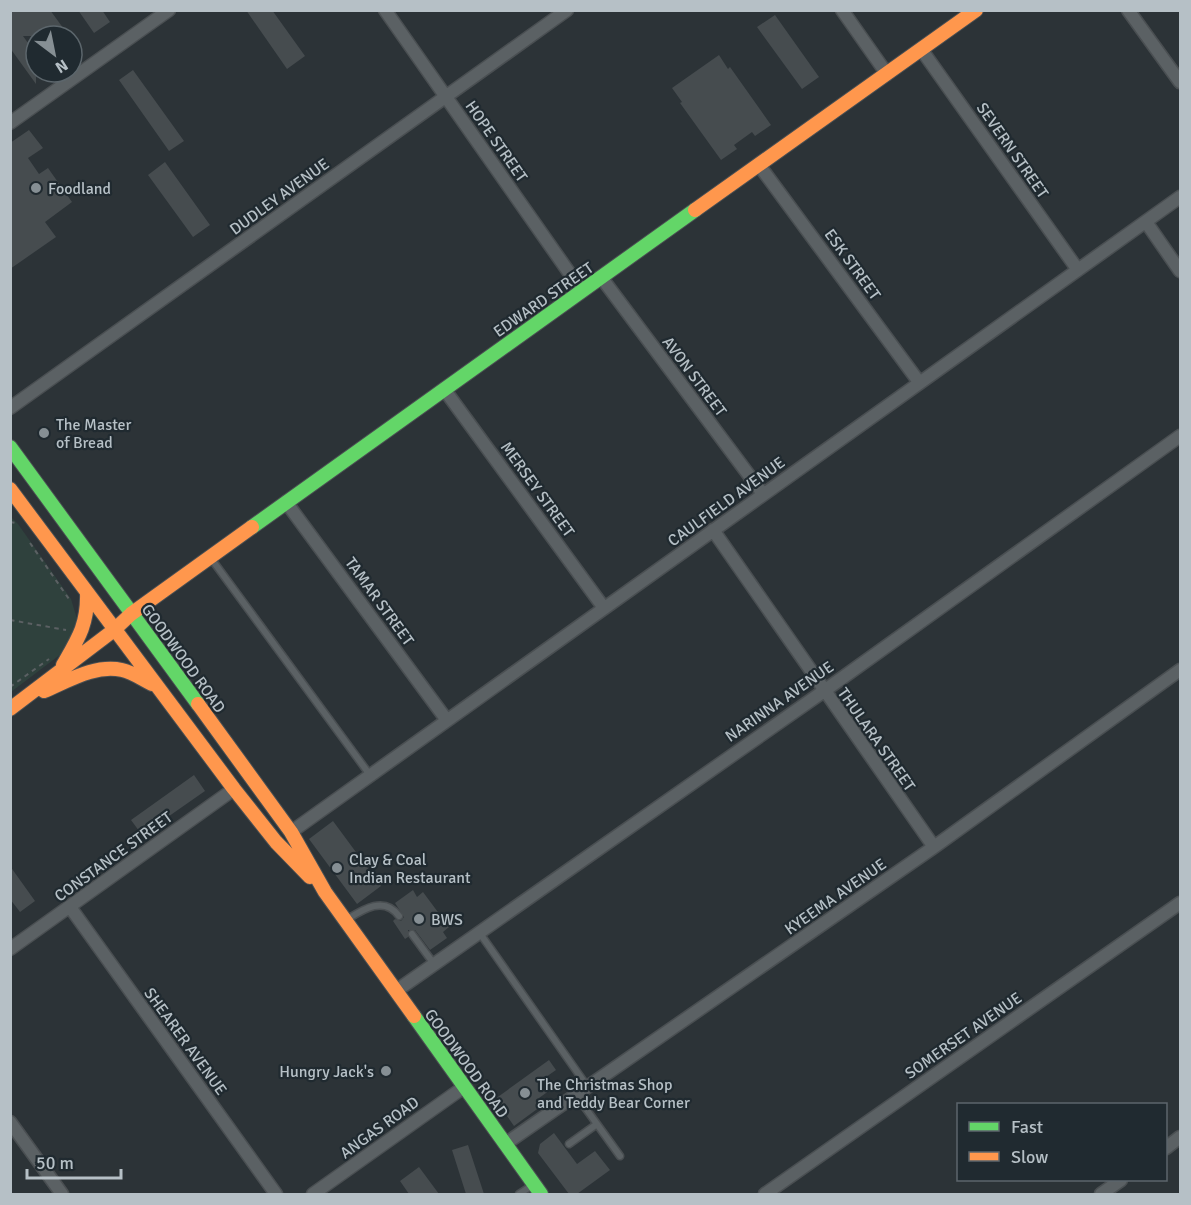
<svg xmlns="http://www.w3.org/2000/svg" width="1191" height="1205" font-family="Signika,sans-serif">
<rect width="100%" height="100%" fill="#2c3337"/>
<path fill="#2f413d" d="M 11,517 L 18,524 L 71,599 L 78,622 L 77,630 L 61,654 L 11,692 Z"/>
<path fill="#464c4f" d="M 10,10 L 50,10 L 69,36 L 23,36 L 36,54 L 36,84 L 10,48 Z
M 78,10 L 102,10 L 110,22 L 94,33 Z
M 246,10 L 272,10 L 305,56 L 287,69 Z
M 775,15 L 819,77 L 802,89 L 757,27 Z
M 719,55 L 728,69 L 730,67 L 771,125 L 755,136 L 752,132 L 734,145 L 737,149 L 721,160 L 680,103 L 682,102 L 672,88 Z
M 133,70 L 184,141 L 169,151 L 119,80 Z
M 29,130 L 43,148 L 28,158 L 39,174 L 48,168 L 72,202 L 45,222 L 56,237 L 10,269 L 10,143 Z
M 165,162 L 210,225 L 193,237 L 148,175 Z
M 194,775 L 205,791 L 142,835 L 131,820 Z
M 333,821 L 381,886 L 357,904 L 309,839 Z
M 10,866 L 35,901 L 20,912 L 10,899 Z
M 413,890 L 417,897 L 423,892 L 449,927 L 443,932 L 447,938 L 430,950 L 415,930 L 408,930 L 408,937 L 405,939 L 393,921 L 395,919 L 401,921 L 404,917 L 395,903 Z
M 549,1060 L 556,1070 L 546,1077 L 553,1088 L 539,1098 L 544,1104 L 514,1126 L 495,1099 Z
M 554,1133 L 577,1164 L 595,1151 L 610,1170 L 577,1194 L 569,1194 L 538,1153 L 540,1144 Z
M 468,1145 L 484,1194 L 466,1194 L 452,1150 Z
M 419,1167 L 439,1194 L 409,1194 L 400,1181 Z"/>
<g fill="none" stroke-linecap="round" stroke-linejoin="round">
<g stroke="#4a4f52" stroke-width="9">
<path id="lane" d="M 210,557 L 370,775
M 346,920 C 362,910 384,895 399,916
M 479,932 L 587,1086
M 412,934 L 434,964
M 576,1095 L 620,1156
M 569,1144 L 597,1124
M 519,1194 L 533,1185"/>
</g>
<g stroke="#4a4f52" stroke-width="15">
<path id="street" d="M 385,10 L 582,291
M 842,10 L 887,74
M 1128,10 L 1180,82
M 921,49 L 1078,270
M 10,123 L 169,10
M 759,165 L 919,382
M 1146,222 L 1180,271
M 601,277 L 763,494
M 444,389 L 604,608
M 10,408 L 567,10
M 286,502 L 446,719
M 713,530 L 934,847
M 291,832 L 1180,197
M 70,907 L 276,1194
M 10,949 L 234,789
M 396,991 L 824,691 L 1180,436
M 10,1122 L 62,1194
M 505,1144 L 934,847 L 1180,670
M 1166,1148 L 1180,1137
M 313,1194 L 464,1087
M 765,1194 L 1180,903
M 1101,1194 L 1121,1180"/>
</g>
<g stroke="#4a4f52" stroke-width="16">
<path id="fast" d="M 10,447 L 198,704
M 252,527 L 695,210
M 414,1016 L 541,1194"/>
</g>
<g stroke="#4a4f52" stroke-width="16">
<path id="slow" d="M 695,210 L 976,10
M 10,489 L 234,789 L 276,842 L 310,877
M 63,665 C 78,639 88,624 87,593
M 44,691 C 68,681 95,664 122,670 C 132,672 142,679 152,684
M 198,704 L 291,832 L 325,892 L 414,1016
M 10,709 L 114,630 L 131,614 L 252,527"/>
</g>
<path stroke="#5b6063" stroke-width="2" stroke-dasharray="4.5 4.5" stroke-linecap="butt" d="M 10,522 L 17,523
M 30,543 L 71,602
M 10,620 L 66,630
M 10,687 L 49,659"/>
<use href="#lane" stroke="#5b6164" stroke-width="6"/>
<use href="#street" stroke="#5b6164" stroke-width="12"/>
<use href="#fast" stroke="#63d668" stroke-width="14"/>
<use href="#slow" stroke="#ff974d" stroke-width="14"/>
</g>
<g fill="#868f94" stroke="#202a30" stroke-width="2">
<circle cx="36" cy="188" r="6"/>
<circle cx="44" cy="433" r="6"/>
<circle cx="337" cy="868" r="6"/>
<circle cx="419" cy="919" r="6"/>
<circle cx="386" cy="1071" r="6"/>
<circle cx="525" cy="1093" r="6"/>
</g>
<g text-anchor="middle" stroke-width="4.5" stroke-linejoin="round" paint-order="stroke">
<g font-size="16" fill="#b6c0c6" stroke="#202a30">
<text transform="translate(497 141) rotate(55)" y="6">HOPE STREET</text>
<text transform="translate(1013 150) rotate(55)" y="6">SEVERN STREET</text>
<text transform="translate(279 196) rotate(-36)" y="6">DUDLEY AVENUE</text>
<text transform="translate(853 264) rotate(54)" y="6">ESK STREET</text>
<text transform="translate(543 299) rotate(-35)" y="6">EDWARD STREET</text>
<text transform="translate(695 376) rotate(53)" y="6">AVON STREET</text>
<text transform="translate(538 489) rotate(54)" y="6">MERSEY STREET</text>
<text transform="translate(726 501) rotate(-36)" y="6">CAULFIELD AVENUE</text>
<text transform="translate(380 601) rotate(54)" y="6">TAMAR STREET</text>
<text transform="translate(184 658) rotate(54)" y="6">GOODWOOD ROAD</text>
<text transform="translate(779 701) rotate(-35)" y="6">NARINNA AVENUE</text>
<text transform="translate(877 739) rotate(55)" y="6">THULARA STREET</text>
<text transform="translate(113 856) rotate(-36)" y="6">CONSTANCE STREET</text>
<text transform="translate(835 896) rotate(-35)" y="6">KYEEMA AVENUE</text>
<text transform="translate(963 1035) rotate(-35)" y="6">SOMERSET AVENUE</text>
<text transform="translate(186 1041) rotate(54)" y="6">SHEARER AVENUE</text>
<text transform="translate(467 1063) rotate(54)" y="6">GOODWOOD ROAD</text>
<text transform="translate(379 1127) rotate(-36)" y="6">ANGAS ROAD</text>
</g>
<g font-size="16" fill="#b6c0c6" stroke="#202a30" text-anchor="start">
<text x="48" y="194">Foodland</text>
<text x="56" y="430">The Master<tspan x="56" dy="18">of Bread</tspan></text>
<text x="349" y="865">Clay &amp; Coal<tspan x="349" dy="18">Indian Restaurant</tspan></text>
<text x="431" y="925">BWS</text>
<text x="374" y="1077" text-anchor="end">Hungry Jack's</text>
<text x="537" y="1090">The Christmas Shop<tspan x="537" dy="18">and Teddy Bear Corner</tspan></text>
</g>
</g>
<rect width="1191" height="1205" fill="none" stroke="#b6c0c6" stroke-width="24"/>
<rect x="957" y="1103" width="210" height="78" fill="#202a30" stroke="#5c666c" stroke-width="1.5"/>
<rect x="969" y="1122" width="30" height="9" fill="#63d668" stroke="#5c666c" stroke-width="1.5"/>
<text x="1011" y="1133" font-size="18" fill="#b6c0c6">Fast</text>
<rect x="969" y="1152" width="30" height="9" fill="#ff974d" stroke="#5c666c" stroke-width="1.5"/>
<text x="1011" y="1163" font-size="18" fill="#b6c0c6">Slow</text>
<g transform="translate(54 54) rotate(148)"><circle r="28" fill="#202a30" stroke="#5c666c" stroke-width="1.5"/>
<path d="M0-4.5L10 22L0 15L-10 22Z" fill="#868f94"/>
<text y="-9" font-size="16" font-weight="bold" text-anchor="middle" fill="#b6c0c6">N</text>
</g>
<path d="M27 1169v9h94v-9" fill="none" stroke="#b6c0c6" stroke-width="3"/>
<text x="36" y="1169" font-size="18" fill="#b6c0c6" stroke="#202a30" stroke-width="4.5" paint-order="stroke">50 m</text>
</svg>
